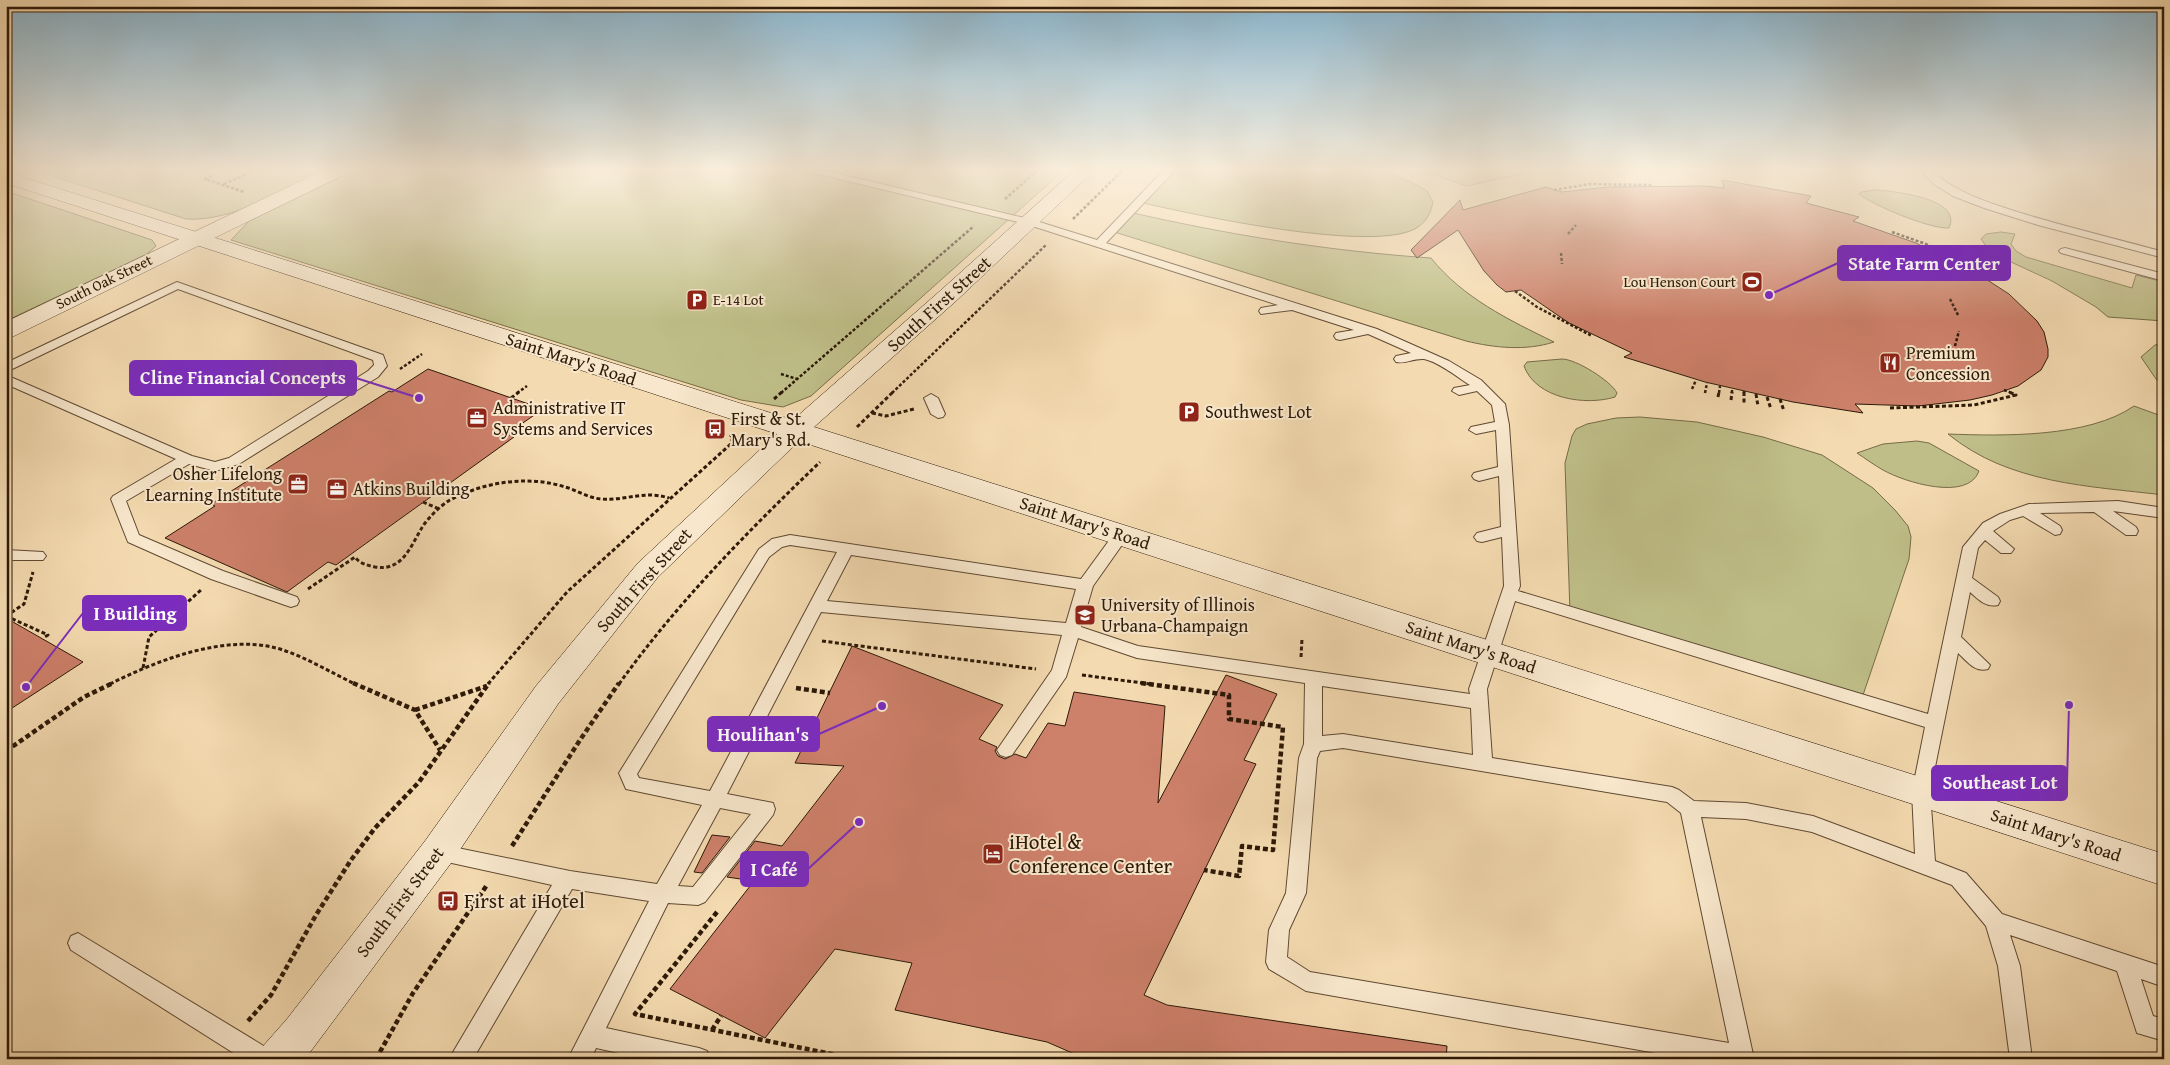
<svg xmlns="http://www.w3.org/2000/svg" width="2170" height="1065" font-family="'Gentium Book Plus',serif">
<rect width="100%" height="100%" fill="#f4dab0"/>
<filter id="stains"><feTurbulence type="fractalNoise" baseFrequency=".004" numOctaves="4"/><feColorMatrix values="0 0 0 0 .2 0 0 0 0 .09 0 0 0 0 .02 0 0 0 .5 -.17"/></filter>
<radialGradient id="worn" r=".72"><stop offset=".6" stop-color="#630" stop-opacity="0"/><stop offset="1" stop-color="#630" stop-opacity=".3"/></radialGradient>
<path fill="#bfbe88" stroke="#766c48" d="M 34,170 L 325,170 C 283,190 233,222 186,219 Z
M 355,170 L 1064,170 L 811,396 L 783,407 L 741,400 L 231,240 L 249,221 Z
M 1170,170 L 1380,170 L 1411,182 L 1427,191 L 1433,202 C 1431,212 1427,221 1418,227 C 1378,255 1190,214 1139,202 Z
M 1422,170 L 1575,170 L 1522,174 L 1466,186 Z
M 1875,190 C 1893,191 1963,198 1949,228 C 1930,229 1874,206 1859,194 L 1861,192 Z
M 6,191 L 152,240 L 156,246 L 147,254 L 6,321 Z
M 1129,212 C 1229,235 1329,251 1431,258 C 1463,298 1509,320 1554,342 C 1526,351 1495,348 1466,341 L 1111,231 Z
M 2001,232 L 2015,234 L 2011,244 L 2016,251 L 2026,257 L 2132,288 L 2136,275 L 2164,282 L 2164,321 L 2108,317 L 2096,307 L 2052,281 L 1998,256 L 1988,249 L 1981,239 L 1986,234 Z
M 2164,344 L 2164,385 L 2156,379 L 2141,357 L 2155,345 Z
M 1562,359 C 1576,359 1611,381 1617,393 L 1615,397 C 1586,406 1536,399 1524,366 L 1527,362 Z
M 2134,406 L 2164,417 L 2164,495 C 2089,486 2009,484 1948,434 C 2002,436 2088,438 2134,406 Z
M 1640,417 L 1697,422 L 1763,437 L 1822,455 L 1873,488 L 1895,510 L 1908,526 L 1911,537 L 1909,559 L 1861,701 L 1570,613 L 1565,463 L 1572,436 L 1576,429 L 1587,424 L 1616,418 Z
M 1917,441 L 1929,443 L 1979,471 C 1968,502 1904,482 1883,470 C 1874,465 1866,459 1857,453 L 1883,444 Z"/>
<path fill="#cd806a" stroke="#2d1908" d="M 1722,180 L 1811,196 L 1806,203 L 1859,217 L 1853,221 L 1916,243 L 1975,272 L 2009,294 L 2037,321 L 2044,332 L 2048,349 L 2048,357 L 2041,370 L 2018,386 L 1992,395 L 1970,400 L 1918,406 L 1855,404 L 1863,413 L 1793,402 L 1705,382 L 1624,357 L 1632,353 L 1569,323 L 1521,290 L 1506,292 L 1497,285 L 1484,271 L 1458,230 L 1417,258 L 1411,250 L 1460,200 L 1463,210 L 1546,187 L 1562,192 L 1608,187 L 1704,186 L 1724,188 Z
M 428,369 L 543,409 L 507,434 L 514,437 L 336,565 L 328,562 L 287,592 L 165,538 L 215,506 L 211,504 L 389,391 L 392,392 Z
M 6,618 L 83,662 L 6,712 Z
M 852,646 L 1003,705 L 979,739 L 997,747 L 995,751 L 998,756 L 1005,759 L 1015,754 L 1026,758 L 1048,723 L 1065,726 L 1074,692 L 1165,706 L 1158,803 L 1226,675 L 1277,694 L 1244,760 L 1256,764 L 1144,995 L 1167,1005 L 1447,1046 L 1446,1059 L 1086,1059 L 1047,1042 L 895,1010 L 912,963 L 835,949 L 765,1038 L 670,989 L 754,881 L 727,877 L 755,841 L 782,846 L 844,766 L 795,763 Z
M 712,835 L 730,837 L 702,873 L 694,872 Z"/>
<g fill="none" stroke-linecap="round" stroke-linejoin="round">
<g stroke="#5f4932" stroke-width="2">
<path id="lane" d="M 802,170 L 822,170 L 1033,220 L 1097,240 L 1164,170 L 1175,170 L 1106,243 L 1377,329 L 1449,361 L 1481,380 L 1505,404 L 1509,425 L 1520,586 L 1518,591 L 1928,714 L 1963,547 L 1983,523 L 2000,514 L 2029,504 L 2118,501 L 2164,508 L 2164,518 L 2113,511 L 2136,527 L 2138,531 L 2136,535 L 2126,535 L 2094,512 L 2040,513 L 2060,526 L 2062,530 L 2060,534 L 2055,535 L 2023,516 L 2010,520 L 1993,531 L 2014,549 L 2011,553 L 2001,553 L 1985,540 L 1978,548 L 1972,578 L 1998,597 L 2000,601 L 1998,605 C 1986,608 1978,599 1970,592 L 1961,637 L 1990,665 L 1988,669 C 1975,673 1967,661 1958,653 L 1930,792 L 1935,861 L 1966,873 L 2002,914 L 2164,967 L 2164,987 L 2141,979 L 2153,1016 L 2164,1019 L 2164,1041 L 2137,1033 L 2117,971 L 2010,935 L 2020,966 L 2032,1059 L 2010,1059 L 1998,966 L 1986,926 L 1952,885 L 1812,832 L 1746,819 L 1701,817 L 1754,1059 L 1690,1059 L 1306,991 L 1269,969 L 1266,962 L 1269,930 L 1286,893 L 1299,758 L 1304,744 L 1305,683 L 1137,658 L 1078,638 L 1066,677 L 1012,755 L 1006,757 L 1000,755 L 997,750 L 1052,670 L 1062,635 L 821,612 L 727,794 L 773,803 L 775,809 L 773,815 L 705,902 L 698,905 L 668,903 L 606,1028 L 699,1048 L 707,1051 L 710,1059 L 646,1059 L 596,1048 L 591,1059 L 568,1059 L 649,901 L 572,889 L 473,1059 L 449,1059 L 552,885 L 438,860 L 431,858 L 428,852 L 431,846 L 438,844 L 570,871 L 657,884 L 702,805 L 626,789 L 619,773 L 759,549 L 772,539 L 790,535 L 1081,579 L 1116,531 L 1126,531 L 1129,535 L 1093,586 L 1081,627 L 1138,646 L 1470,694 L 1469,689 L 1504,586 L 1502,537 L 1482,542 L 1477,541 L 1474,537 L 1477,533 L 1501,527 L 1499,476 L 1479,481 L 1474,479 L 1472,476 L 1474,473 L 1498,467 L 1496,430 L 1476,434 L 1469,430 L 1471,427 L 1495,422 L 1492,405 L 1477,391 L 1459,395 L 1452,391 L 1454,388 L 1470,385 C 1457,377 1439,362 1424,359 C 1414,358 1405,364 1396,362 L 1394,359 L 1396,356 L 1411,353 L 1368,334 L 1340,340 L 1336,339 L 1334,336 L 1336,333 L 1354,330 L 1292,310 L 1261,314 L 1259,311 L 1261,308 L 1278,305 L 1026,224 ZM 790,545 L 837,552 L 710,791 L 639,778 L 637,774 L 769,557 L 782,547 ZM 851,555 L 1076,589 L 1066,623 L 827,601 ZM 1515,601 L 1925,727 L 1912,792 L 1915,854 L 1813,816 L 1746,803 L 1694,801 L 1679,790 L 1672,787 L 1492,758 L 1487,689 ZM 1322,686 L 1471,708 L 1473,755 L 1343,734 L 1322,736 ZM 1343,748 L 1667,802 L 1681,813 L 1729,1043 L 1310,972 L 1287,957 L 1289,930 L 1306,893 L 1317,758 L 1320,751 ZM 720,808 L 751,814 L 693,887 L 678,886 Z
M 1920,170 L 1931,170 C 1957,194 1990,203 2024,214 C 2070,228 2117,239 2164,252 L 2164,258 L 2038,225 L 1984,208 L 1953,196 L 1935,185 Z
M 2065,248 L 2164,274 L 2164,281 L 2061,253 L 2059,251 L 2061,249 Z
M 177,282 L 383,355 L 387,366 L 378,377 L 239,464 L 215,471 L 189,464 L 126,501 L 139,535 L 223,571 L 297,597 L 299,601 L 297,605 L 291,607 L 285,605 L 211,579 L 128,542 L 111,499 L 113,496 L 176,459 L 6,384 L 6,375 L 192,456 L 215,462 L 229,458 L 368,371 L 374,365 L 373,360 L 178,289 L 6,372 L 6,363 Z
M 931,394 L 938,398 L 945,414 L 943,417 L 938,418 L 931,414 L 924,398 Z
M 6,550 L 43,552 L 46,556 L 43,560 L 6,560 Z
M 78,933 L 272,1051 L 275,1059 L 243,1059 L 71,950 L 68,943 L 71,936 Z"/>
</g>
<g stroke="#5f4932" stroke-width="1">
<path id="street" d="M 324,170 L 348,170 L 345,174 L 14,336 L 6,338 L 6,322 Z"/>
</g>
<g stroke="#2d1908" stroke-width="1">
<path id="secondary" d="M 1075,170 L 1095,170 L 956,301 L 814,427 L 2164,854 L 2164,886 L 799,441 L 658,577 L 558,704 L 451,863 L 305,1059 L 258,1059 L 264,1045 L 287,1019 L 425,841 L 536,686 L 638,563 L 777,434 L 6,183 L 6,172 L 793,420 L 940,291 Z"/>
</g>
<path stroke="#2d1908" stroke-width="2.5" stroke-dasharray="3 2" stroke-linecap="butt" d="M 212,176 L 205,179 L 244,192
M 224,184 L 255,170
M 1554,190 L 1590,184 L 1652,185
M 1005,199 L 1038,170
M 1073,219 L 1123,170
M 1892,232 L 1926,244 L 1994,278 L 1986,278
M 1568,234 L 1576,225
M 1561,253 L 1562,264
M 1515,291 L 1537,307 L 1592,336
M 1950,299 L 1958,315
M 1955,346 L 1959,331
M 400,369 L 422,354
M 781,374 L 797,379
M 1692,389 L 1696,380
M 2004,390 L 2012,393
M 1744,391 L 1744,393
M 517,393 L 527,386
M 781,393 L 974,226
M 892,393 L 1047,244
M 1705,393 L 1707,383
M 1719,393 L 1720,386
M 1732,393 L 1732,389"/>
<path stroke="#2d1908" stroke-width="3" stroke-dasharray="4 2.5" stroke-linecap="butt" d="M 1744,392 L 1744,403
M 1756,394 L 1758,406
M 1718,397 L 1719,392
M 1767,397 L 1771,409
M 511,398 L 519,392
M 774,399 L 782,392
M 1780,399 L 1784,411
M 1731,400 L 1732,392
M 1890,408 L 1974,405 L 2016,395 L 2009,392
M 872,413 L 886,416 L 914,409
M 857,427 L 893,392
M 423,502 L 439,509
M 308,589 L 355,557 C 360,564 367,565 375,567 C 403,572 411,545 423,526 C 430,516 440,506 450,500 C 484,482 528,475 565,487 C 577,490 588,498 601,499 C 627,501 642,490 669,498
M 6,616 L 24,604 L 33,572
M 6,616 L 48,635 L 43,638
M 822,641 L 1036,669
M 1301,657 L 1302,639
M 143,668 L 149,637 L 202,589
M 1082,675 L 1150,684
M 110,684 C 158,660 228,632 283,650 C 307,658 332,673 355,684
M 488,684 L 567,592 L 733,442 L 730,437 L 733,434
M 619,684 C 677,603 748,531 820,462"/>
<path stroke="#2d1908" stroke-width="4.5" stroke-dasharray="5 3" stroke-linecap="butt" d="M 353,683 L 415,710 L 440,750
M 1141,683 L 1229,695 L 1229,719 L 1283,727 L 1273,850 L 1242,846 L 1239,876 L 1204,870
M 796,688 L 830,693
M 415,710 L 487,686
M 6,751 L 84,697 L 113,683
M 512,846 L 580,740 L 619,683
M 743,880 L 758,861 L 768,863
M 717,912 L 635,1014 L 856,1059
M 248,1021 L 271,995 L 316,915 L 351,860 L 375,828 L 419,782 L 489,683
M 712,1030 L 721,1016
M 376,1059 L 413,993 L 487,885"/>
<use href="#lane" fill="#f8e7cc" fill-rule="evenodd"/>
<use href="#street" fill="#f8e7cc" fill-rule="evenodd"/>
<use href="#secondary" fill="#f8e7cc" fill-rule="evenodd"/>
</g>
<linearGradient id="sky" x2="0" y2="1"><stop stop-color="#89b6d0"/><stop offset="0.53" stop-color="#faeedb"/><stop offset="1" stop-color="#faeedb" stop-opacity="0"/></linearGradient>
<rect width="2170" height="320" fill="url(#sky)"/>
<defs>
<g id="stadium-square" transform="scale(1.125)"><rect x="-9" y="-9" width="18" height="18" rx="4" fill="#8f2418" stroke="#f8e7cc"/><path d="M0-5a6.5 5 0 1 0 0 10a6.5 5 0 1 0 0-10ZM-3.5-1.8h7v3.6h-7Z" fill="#fff"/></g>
<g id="parking-square" transform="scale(1.125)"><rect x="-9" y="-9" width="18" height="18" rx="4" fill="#8f2418" stroke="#f8e7cc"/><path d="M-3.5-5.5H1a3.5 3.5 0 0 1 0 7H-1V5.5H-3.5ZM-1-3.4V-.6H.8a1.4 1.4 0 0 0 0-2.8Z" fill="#fff"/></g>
<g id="restaurant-square" transform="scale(1.125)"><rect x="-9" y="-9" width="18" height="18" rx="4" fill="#8f2418" stroke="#f8e7cc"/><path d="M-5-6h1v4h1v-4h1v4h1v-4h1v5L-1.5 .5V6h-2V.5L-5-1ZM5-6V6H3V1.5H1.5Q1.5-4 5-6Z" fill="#fff"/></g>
<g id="office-square" transform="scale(1.125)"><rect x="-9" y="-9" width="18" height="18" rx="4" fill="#8f2418" stroke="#f8e7cc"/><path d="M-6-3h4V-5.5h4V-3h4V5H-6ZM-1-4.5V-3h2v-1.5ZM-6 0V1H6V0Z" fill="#fff"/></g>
<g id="bus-square" transform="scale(1.125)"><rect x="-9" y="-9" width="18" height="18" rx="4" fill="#8f2418" stroke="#f8e7cc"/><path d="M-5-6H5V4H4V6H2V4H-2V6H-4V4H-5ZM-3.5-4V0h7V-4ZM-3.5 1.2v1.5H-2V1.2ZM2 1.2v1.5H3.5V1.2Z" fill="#fff"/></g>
<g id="university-square" transform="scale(1.125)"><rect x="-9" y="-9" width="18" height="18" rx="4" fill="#8f2418" stroke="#f8e7cc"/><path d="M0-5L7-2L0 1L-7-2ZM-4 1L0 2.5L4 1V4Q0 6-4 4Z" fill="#fff"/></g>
<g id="hotel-square" transform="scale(1.125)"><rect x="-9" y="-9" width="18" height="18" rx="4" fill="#8f2418" stroke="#f8e7cc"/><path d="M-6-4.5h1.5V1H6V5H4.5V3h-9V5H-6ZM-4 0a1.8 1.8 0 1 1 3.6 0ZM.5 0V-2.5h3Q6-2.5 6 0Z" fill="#fff"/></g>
</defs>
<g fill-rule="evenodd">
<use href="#stadium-square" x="1752" y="282"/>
<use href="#parking-square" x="697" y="300"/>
<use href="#restaurant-square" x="1890" y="363"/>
<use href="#parking-square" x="1189" y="412"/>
<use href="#office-square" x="477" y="418"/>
<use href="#bus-square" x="715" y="429"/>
<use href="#office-square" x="298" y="484"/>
<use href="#office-square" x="337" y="489"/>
<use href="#university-square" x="1085" y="615"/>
<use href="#hotel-square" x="993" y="854"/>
<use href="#bus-square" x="448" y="901"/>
</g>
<g text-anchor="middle" stroke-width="4" stroke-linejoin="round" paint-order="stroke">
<g font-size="15" fill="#2d1908" stroke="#f8e7cc">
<text transform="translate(104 282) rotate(-26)" y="5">South Oak Street</text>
</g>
<g font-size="15" fill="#2d1908" stroke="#f8e7cc" text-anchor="end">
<text x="1736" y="287">Lou Henson Court</text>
<text x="713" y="305" text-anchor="start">E-14 Lot</text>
</g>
<g font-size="18" fill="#2d1908" stroke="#f8e7cc">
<text transform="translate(939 304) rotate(-42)" y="6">South First Street</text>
<text transform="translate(571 359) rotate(18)" y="6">Saint Mary's Road</text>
<text transform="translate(1085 523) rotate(18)" y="6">Saint Mary's Road</text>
<text transform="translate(644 580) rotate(-48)" y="6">South First Street</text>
<text transform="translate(1471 647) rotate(18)" y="6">Saint Mary's Road</text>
<text transform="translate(2056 835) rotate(18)" y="6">Saint Mary's Road</text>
<text transform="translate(400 902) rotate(-53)" y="6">South First Street</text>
</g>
<g font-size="18" fill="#2d1908" stroke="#f8e7cc" text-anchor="start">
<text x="1906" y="359">Premium<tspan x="1906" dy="21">Concession</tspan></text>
<text x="493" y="414">Administrative IT<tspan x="493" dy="21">Systems and Services</tspan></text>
<text x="1205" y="418">Southwest Lot</text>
<text x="731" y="425">First &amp; St.<tspan x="731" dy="21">Mary's Rd.</tspan></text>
<text x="282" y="480" text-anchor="end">Osher Lifelong<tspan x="282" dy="21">Learning Institute</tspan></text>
<text x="353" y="495">Atkins Building</text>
<text x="1101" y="611">University of Illinois<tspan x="1101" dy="21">Urbana-Champaign</tspan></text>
</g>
<g font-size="21" fill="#2d1908" stroke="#f8e7cc" text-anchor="start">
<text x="1009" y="849">iHotel &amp;<tspan x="1009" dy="24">Conference Center</tspan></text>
<text x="464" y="908">First at iHotel</text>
</g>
</g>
<path fill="none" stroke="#7b2cbf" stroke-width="2" d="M1769 295L1838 263M419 398L356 378M26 687L83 613M882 706L819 734M2069 705L2067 783M859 822L808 869"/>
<g fill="#7b2cbf" stroke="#f8e7cc" stroke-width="2">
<circle cx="1769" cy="295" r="5"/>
<circle cx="419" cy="398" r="5"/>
<circle cx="26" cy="687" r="5"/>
<circle cx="882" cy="706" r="5"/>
<circle cx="2069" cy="705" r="5"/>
<circle cx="859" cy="822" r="5"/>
</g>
<g fill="#7b2cbf" stroke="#7b2cbf" stroke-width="2">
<rect x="1838" y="246" width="172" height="34" rx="5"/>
<rect x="130" y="361" width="226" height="34" rx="5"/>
<rect x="83" y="596" width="103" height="34" rx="5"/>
<rect x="708" y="717" width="111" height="34" rx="5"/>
<rect x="1932" y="766" width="135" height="34" rx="5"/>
<rect x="741" y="852" width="67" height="34" rx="5"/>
</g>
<g font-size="19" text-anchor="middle" font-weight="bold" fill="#fff">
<text x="1924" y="270">State Farm Center</text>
<text x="243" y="384">Cline Financial Concepts</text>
<text x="135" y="620">I Building</text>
<text x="763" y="741">Houlihan's</text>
<text x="2000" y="789">Southeast Lot</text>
<text x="774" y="876">I Café</text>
</g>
<rect width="2170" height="1065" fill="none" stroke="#f4dab0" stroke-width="25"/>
<rect x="8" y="8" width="2155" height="1050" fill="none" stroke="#2d1908" stroke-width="2.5"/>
<rect x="12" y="12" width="2145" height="1040" fill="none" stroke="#2d1908"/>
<rect width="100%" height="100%" filter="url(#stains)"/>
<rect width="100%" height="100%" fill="url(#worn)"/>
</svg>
